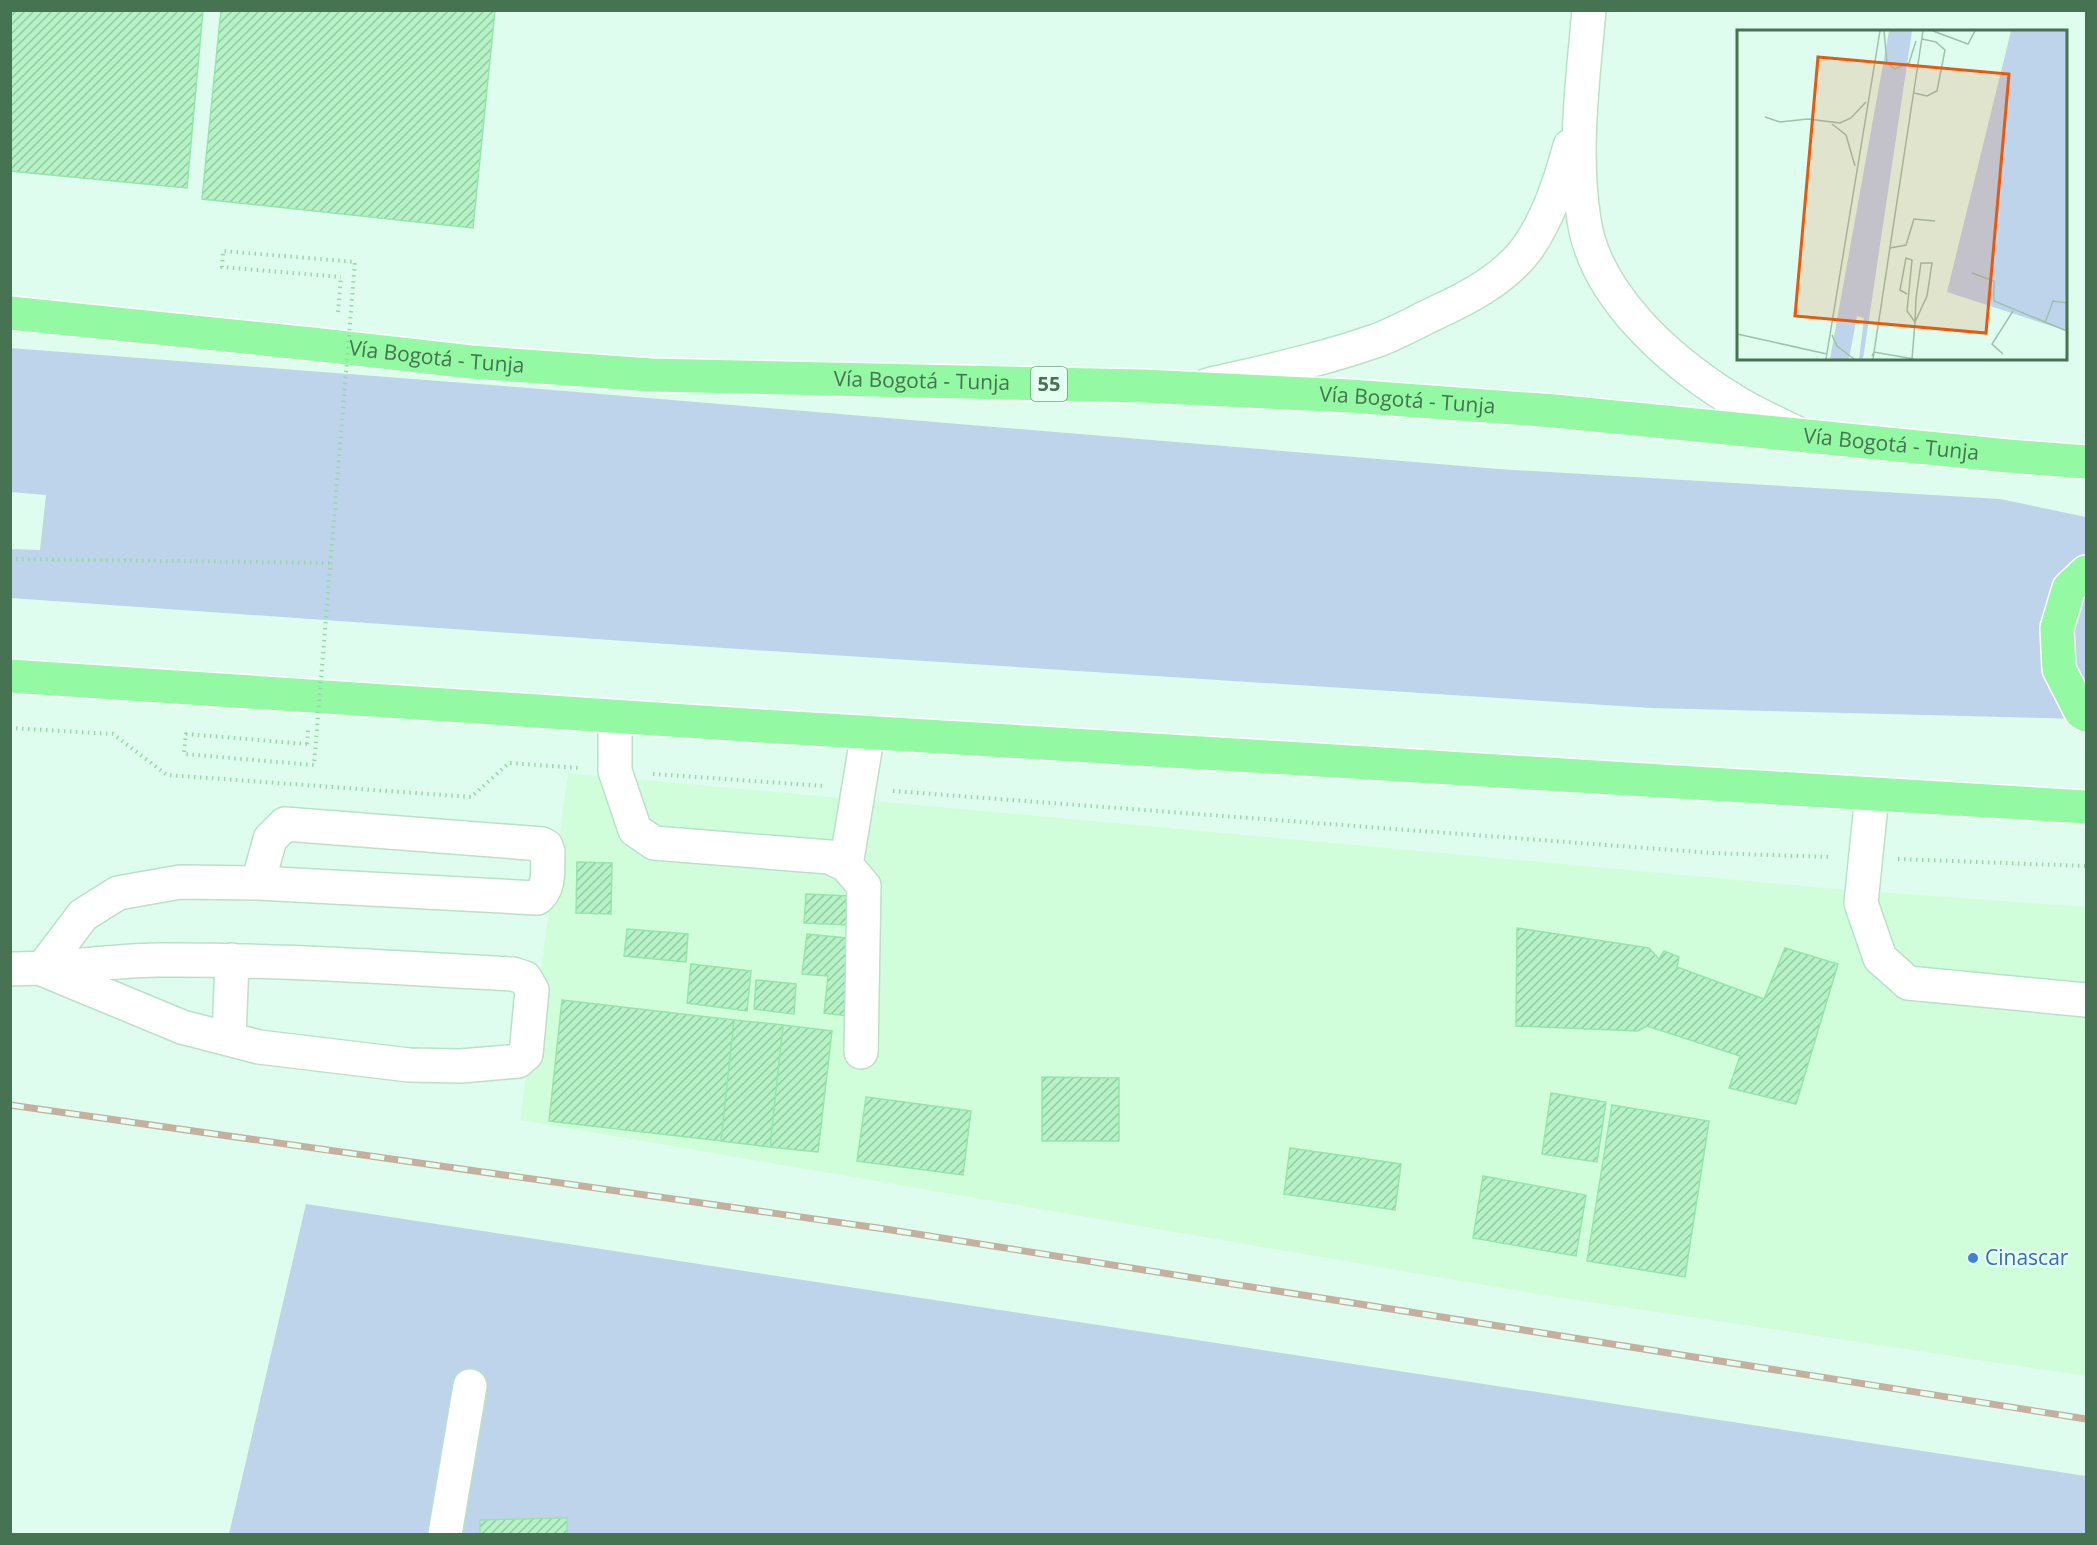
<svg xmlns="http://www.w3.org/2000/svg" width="2097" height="1545" font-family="'Open Sans',sans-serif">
<defs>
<pattern id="building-hatch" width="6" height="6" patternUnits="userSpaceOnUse" patternTransform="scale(1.5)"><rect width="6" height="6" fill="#b5f3c7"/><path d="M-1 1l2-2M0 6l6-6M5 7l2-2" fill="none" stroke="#95c9a4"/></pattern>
</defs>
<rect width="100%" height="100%" fill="#defdee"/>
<path fill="#d1feda" d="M 568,773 L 1834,889 L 2086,907 L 2086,1376 L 1543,1295 L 520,1120 Z"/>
<path fill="#bdd4ea" d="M 10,348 L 529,388 L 1498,469 L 2000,499 L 2086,517 L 2086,719 L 1652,708 L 753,650 L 11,598 L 11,549 L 40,550 L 46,495 L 11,492 Z
M 306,1204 L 2086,1476 L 2086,1534 L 229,1534 Z"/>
<path fill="url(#building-hatch)" stroke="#95e5ab" stroke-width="1.5" d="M 10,10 L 203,10 L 187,188 L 10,171 Z
M 221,10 L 495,10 L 473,228 L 202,199 Z
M 577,862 L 612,863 L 611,914 L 576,913 Z
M 806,894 L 850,896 L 849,925 L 804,923 Z
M 1517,928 L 1649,948 L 1659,959 L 1664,951 L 1679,957 L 1677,967 L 1764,999 L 1785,948 L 1838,964 L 1796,1104 L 1729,1088 L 1740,1056 L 1647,1026 L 1638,1031 L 1516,1026 Z
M 627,929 L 688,934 L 686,962 L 624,956 Z
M 807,934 L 857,939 L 848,1016 L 824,1013 L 828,976 L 802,974 Z
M 691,964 L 751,971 L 747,1011 L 687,1003 Z
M 756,980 L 796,984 L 794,1014 L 754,1009 Z
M 562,1000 L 734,1020 L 721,1141 L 549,1121 Z
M 734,1020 L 783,1025 L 770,1147 L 721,1141 Z
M 783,1025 L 832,1031 L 818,1152 L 770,1147 Z
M 1042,1077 L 1119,1078 L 1119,1141 L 1042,1141 Z
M 1551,1093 L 1606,1102 L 1597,1162 L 1542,1154 Z
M 866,1097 L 971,1111 L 963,1175 L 857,1161 Z
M 1612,1105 L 1709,1121 L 1685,1277 L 1587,1261 Z
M 1290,1148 L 1401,1164 L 1395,1210 L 1284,1194 Z
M 1483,1176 L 1586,1195 L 1576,1256 L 1473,1238 Z
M 567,1518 L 567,1534 L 480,1534 L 480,1520 Z"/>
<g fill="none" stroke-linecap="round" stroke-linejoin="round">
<g stroke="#bbe0c8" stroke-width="36">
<path id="minor" d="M 1589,10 C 1583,79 1573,151 1584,220 C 1595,296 1670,361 1731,399 C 1752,413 1777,423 1800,435
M 1208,385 C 1264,372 1321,360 1375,341 C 1395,334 1414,323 1433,314 C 1466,299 1503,280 1526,250 C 1548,220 1560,182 1570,146
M 615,717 L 615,771 L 635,830 L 654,843 L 829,857 L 846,865 L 864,886 L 861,1052
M 1872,795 L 1861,903 L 1880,958 L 1908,983 L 2086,1000
M 846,865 L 868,732
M 10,969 C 59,969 108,961 156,960 C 275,959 394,968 513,974 L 525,978 L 532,990 L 526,1054 L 518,1061 L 461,1066 L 409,1065 L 259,1047 L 182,1027 L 42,969 L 83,915 L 118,893 L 180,882 L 258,883 L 537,898 C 551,888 547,867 548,852 L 546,846 L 542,844 L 285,824 L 270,839 L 258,883
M 229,1039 L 232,960
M 445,1534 L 470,1386"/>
</g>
<g stroke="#fff" stroke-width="36">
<g id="highway">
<path id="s1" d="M 10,313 L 312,344 L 471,362 L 651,375 L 1142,386 L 1350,396 L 1554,411 L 2008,456 L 2086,462"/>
<path d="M 2086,572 L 2069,588 L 2057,628 L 2059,669 L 2081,712 L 2086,715"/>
<path d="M 10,676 L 746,725 L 2086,807"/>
</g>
</g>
<path stroke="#99d7aa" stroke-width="4" stroke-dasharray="1.5 4.5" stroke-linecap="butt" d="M 338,312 L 341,277
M 10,559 L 330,563
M 10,728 L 113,734 L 167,775 L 471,797 L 509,763 L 580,768
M 307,744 L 308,730
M 653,774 L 825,786
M 893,791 L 1712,853 L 1831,857
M 1898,859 L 2086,866"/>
<use href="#minor" stroke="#fff" stroke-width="33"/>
<use href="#highway" stroke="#93f9a2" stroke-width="33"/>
<g stroke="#c5af9e" stroke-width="7">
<path id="rail" d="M 10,1105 L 885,1229 L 2086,1419"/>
</g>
<use href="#rail" stroke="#e5fff2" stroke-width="4.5" stroke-dasharray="14" stroke-linecap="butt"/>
<path stroke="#99d7aa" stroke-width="4" stroke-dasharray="1.5 4.5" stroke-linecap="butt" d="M 307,744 L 186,734 L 184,754 L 314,765 L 355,262 L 223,251 L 222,267 L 341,277"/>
</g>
<circle fill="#3f7fe0" stroke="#e5fff2" stroke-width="2" cx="1973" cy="1258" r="6"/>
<g text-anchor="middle" stroke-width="5" stroke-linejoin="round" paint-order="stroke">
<rect fill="#e5fff2" stroke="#769d81" stroke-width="1.5" x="1031" y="367" width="36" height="34" rx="4.5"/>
<g font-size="20" font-weight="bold" fill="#467351">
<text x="1049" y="391">55</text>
</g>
<g font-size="21" fill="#467351" stroke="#e5fff2">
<text dy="7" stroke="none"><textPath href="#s1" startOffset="429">Vía Bogotá - Tunja</textPath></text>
<text dy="7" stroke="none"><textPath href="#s1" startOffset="915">Vía Bogotá - Tunja</textPath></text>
<text dy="7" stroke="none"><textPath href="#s1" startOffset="1401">Vía Bogotá - Tunja</textPath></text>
<text dy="7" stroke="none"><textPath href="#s1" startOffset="1887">Vía Bogotá - Tunja</textPath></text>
</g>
<g font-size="21" fill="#366cbe" stroke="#e5fff2" text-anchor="start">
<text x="1985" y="1265">Cinascar</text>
</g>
</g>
<g transform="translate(1737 30)">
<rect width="330" height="330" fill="#defdee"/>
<path d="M 152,1 L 175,1 L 126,329 L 122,329 L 127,288 L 120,286 L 112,329 L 93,329 ZM 274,1 L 330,1 L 330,301 L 210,262 Z" fill="#bdd4ea"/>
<path fill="none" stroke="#9cc2aa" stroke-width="1.5" d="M 147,1 L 150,33 L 158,39 L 172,33 L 179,11M 196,1 L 231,14 L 238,1M 177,63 L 190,66 L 200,61 L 208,20 L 199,12 L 185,9M 28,87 L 43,92 L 71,89 L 103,93 L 114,88 L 129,72M 95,94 L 109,105 L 118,136M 153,218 L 169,215 L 177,189 L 198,191M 235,243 L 257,251 L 257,271 L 330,301M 170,264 L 163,260 L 169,228 L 175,230 L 170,281 L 178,292 L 190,266 L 195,233 L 184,233 L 179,268 L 178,292 L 175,329M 308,293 L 316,271 L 330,273M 0,304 L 90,324M 95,305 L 100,316 L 117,329M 266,324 L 255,314 L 276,281M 135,326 L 137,322 L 177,329M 89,329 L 143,1M 136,329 L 186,1"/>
<path fill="#e8590c" fill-opacity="0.15" stroke="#e8590c" stroke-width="3" d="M 81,27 L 272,44 L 249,303 L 58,286 Z"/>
<rect width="330" height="330" fill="none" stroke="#467351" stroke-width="3"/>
</g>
<rect width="2097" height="1545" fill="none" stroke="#467351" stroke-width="24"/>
</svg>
